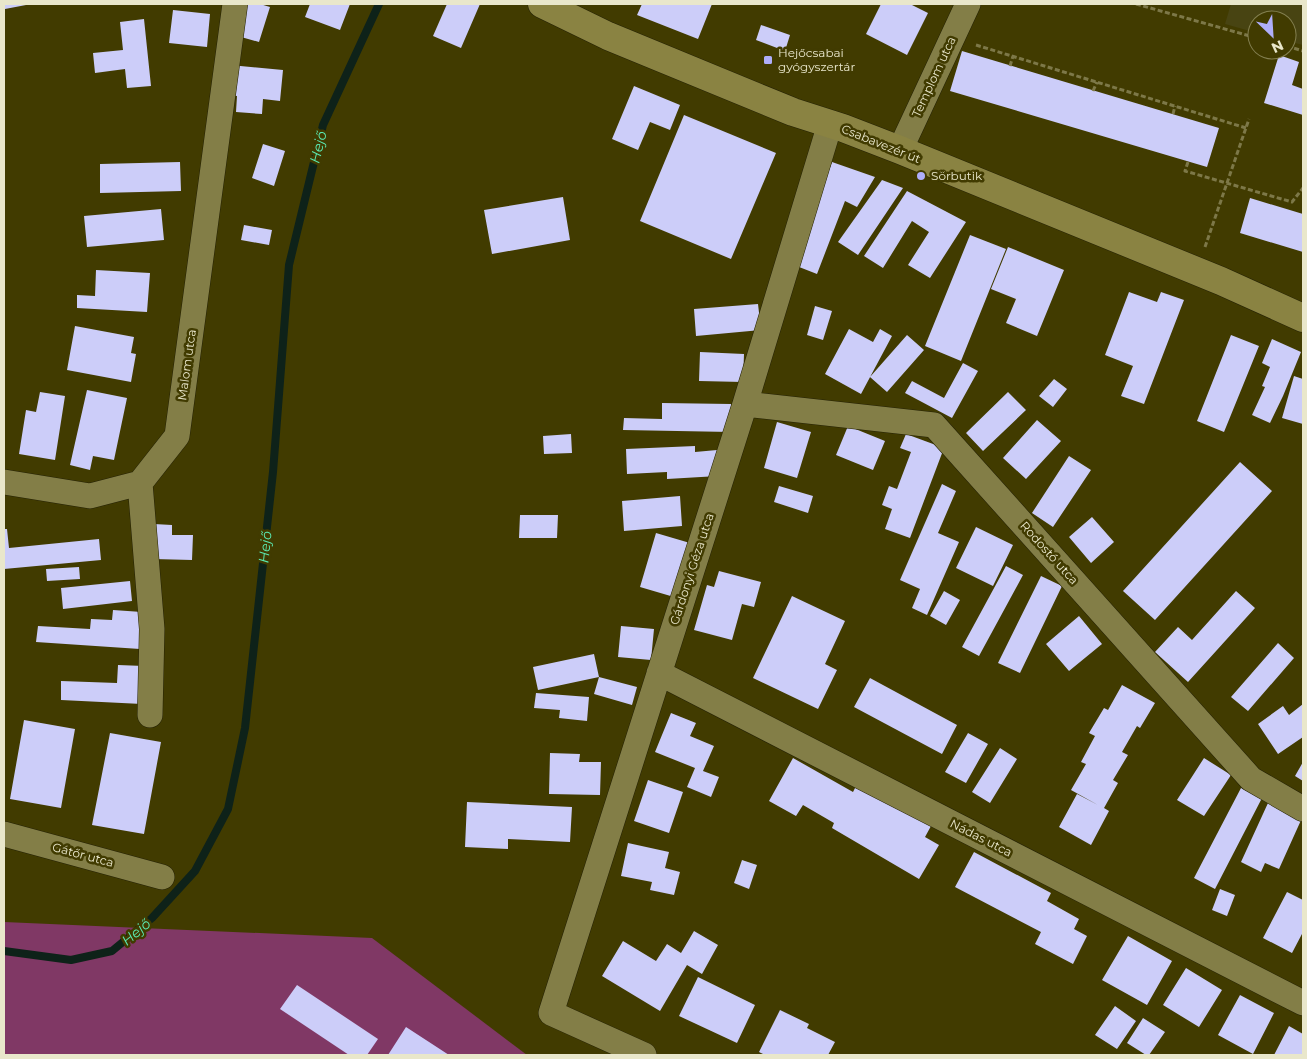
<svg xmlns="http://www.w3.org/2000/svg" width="1307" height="1059" font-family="Montserrat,sans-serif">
<rect width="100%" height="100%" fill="#413b00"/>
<path fill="#484412" d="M 1231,4 L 1303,4 L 1303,45 L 1287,41 L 1287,20 L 1257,20 L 1257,33 L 1225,24 Z"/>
<path fill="#803865" d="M 4,922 L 372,938 L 527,1055 L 4,1055 Z"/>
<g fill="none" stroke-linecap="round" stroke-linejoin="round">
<path stroke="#0e2219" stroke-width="8" d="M 4,951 L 71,960 L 112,951 L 152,918 L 195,871 L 228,809 L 245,728 L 273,472 L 289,265 L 323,125 L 379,4"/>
</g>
<path fill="#cccdf9" d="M 4,4 L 26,4 L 26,5 L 5,9 Z
M 243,4 L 260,4 L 270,7 L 259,42 L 234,35 Z
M 310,4 L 350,4 L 340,30 L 305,17 Z
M 447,4 L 480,4 L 461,48 L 433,36 Z
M 642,4 L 712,4 L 698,39 L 637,15 Z
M 881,4 L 910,4 L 928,13 L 907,55 L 866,34 Z
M 173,10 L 210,14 L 207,47 L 169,43 Z
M 144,19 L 151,86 L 127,88 L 125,69 L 95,73 L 93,53 L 123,50 L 120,22 Z
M 761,25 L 790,35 L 785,51 L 756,40 Z
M 962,51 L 1219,128 L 1207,167 L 950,91 Z
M 1279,55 L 1299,62 L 1292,85 L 1303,89 L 1303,115 L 1264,103 Z
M 230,65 L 283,70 L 280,101 L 263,99 L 262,114 L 236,112 L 237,96 L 226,95 Z
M 634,86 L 680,105 L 670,130 L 650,122 L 638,150 L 612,139 Z
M 684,115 L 776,153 L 731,259 L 640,221 Z
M 263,144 L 285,151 L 274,186 L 252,178 Z
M 180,162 L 181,191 L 100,193 L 100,164 Z
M 832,162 L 875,177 L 857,207 L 845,201 L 817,274 L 794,265 Z
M 882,180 L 903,188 L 858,255 L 838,242 Z
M 907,191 L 966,222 L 930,278 L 908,265 L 929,232 L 912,221 L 883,268 L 864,256 Z
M 563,197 L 570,240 L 492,254 L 484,210 Z
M 1250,198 L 1303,214 L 1303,252 L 1240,233 Z
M 161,209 L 164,240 L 87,247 L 84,216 Z
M 244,225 L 272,230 L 269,245 L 241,240 Z
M 970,235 L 1006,249 L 961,361 L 925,346 Z
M 1008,247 L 1064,270 L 1037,336 L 1006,323 L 1016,299 L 991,289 Z
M 96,270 L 150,273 L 147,312 L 77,308 L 77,295 L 95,296 Z
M 1129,292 L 1157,302 L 1161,292 L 1184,300 L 1144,404 L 1121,396 L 1133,366 L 1105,355 Z
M 758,304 L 761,330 L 696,336 L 694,309 Z
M 815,306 L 832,311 L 823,340 L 807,335 Z
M 75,326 L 134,337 L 131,353 L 136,354 L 131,382 L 67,370 Z
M 849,329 L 873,342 L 880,329 L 892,336 L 861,394 L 825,374 Z
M 907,335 L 924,350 L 887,392 L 870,377 Z
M 1231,335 L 1259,346 L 1224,432 L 1197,421 Z
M 1272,339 L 1301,352 L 1283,396 L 1270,423 L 1252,415 L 1265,387 L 1262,386 L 1270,367 L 1262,363 Z
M 700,352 L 744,354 L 743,382 L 699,381 Z
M 963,363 L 978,371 L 952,418 L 905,393 L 912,381 L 944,398 Z
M 1294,376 L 1303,379 L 1303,424 L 1282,418 Z
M 1054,379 L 1067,389 L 1053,407 L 1039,396 Z
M 87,390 L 127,398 L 114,460 L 93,456 L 90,470 L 70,465 Z
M 40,392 L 65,396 L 55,460 L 19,454 L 26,410 L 36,412 Z
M 1008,392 L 1026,410 L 983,451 L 966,433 Z
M 662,403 L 731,404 L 731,432 L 623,430 L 624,418 L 662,419 Z
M 1037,420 L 1061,441 L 1026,479 L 1003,458 Z
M 777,422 L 811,432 L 797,478 L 764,468 Z
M 848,426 L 885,441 L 873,470 L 836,455 Z
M 571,434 L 572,453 L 544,454 L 543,436 Z
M 906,434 L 944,448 L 910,538 L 885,529 L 892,509 L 882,505 L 889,486 L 897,489 L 911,452 L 900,448 Z
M 695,446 L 695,452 L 717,450 L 718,476 L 667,479 L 667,472 L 627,474 L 626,449 Z
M 1069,456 L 1091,470 L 1053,527 L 1032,513 Z
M 1240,462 L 1272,491 L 1155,620 L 1123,591 Z
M 942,484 L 956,491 L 938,533 L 959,542 L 927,615 L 912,608 L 920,589 L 900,580 Z
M 779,486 L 813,496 L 808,513 L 774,502 Z
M 680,496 L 682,526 L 624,531 L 622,501 Z
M 520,515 L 558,515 L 557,538 L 519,538 Z
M 1092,517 L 1114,542 L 1091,563 L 1069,537 Z
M 154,524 L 172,525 L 172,535 L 193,535 L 192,560 L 153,559 Z
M 976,527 L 1013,545 L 993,586 L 956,568 Z
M 4,529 L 7,529 L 9,548 L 99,539 L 101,560 L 4,569 Z
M 656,533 L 690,543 L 674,597 L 640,587 Z
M 1006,566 L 1023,575 L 979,656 L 962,647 Z
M 79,567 L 80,579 L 47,581 L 46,569 Z
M 719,571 L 761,582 L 754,607 L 742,604 L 732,640 L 694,630 L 707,585 L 714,587 Z
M 1041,576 L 1062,586 L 1020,673 L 998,663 Z
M 130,581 L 132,601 L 63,609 L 61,588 Z
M 944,591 L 960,600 L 946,625 L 930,616 Z
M 1236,591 L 1255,608 L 1188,682 L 1155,652 L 1178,627 L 1192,640 Z
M 792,596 L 845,621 L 825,664 L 837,670 L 818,709 L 753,678 Z
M 113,610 L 142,612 L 140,649 L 36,642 L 38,626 L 90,629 L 91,619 L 112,620 Z
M 1079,616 L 1102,644 L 1069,671 L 1046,644 Z
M 621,626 L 654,629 L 651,660 L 618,657 Z
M 1278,643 L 1294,658 L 1248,711 L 1231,697 Z
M 594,654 L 599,677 L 538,690 L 533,667 Z
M 118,665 L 144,666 L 142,704 L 61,700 L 61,681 L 117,683 Z
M 599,677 L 637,687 L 632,705 L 594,694 Z
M 870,678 L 957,725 L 942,754 L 854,707 Z
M 1122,685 L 1155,703 L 1140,728 L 1137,726 L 1122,752 L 1128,755 L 1113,780 L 1118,783 L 1104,808 L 1109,811 L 1091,845 L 1059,827 L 1077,794 L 1098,805 L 1071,790 L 1086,764 L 1081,762 L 1095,736 L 1089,733 L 1104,708 L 1108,710 Z
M 536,693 L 589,697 L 587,721 L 559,718 L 560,710 L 534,708 Z
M 1303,704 L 1303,737 L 1278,754 L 1258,724 L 1283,706 L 1289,715 Z
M 671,713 L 696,723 L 690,736 L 714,746 L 703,771 L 719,777 L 711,797 L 687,787 L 695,768 L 655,752 Z
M 24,720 L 75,729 L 61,808 L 10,799 Z
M 110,733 L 161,742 L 144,834 L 92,825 Z
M 968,733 L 988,744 L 966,783 L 945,772 Z
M 1000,748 L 1017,759 L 990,803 L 972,792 Z
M 550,753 L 580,754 L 579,762 L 601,762 L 600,795 L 549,794 Z
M 793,758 L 853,792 L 856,786 L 931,826 L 925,837 L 939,845 L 919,879 L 832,828 L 834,823 L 803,805 L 796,816 L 769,801 Z
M 1204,758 L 1231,775 L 1204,816 L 1177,800 Z
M 1303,762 L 1303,781 L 1295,776 Z
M 648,780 L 683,792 L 669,833 L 634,821 Z
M 1241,788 L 1262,798 L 1215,889 L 1194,878 Z
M 467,802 L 572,807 L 570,842 L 508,839 L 508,849 L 465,847 Z
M 1268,803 L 1302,818 L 1279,869 L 1265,863 L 1261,872 L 1241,862 Z
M 628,843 L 669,852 L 665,868 L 680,872 L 674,895 L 650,890 L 652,882 L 621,876 Z
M 974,852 L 1051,893 L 1047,901 L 1079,919 L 1074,929 L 1087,936 L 1073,964 L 1035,944 L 1041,932 L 955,887 Z
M 742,860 L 757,865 L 749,889 L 734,883 Z
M 1220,889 L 1235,895 L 1227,916 L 1212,910 Z
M 1287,892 L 1303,900 L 1303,932 L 1292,953 L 1263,938 Z
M 694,931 L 718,945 L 702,974 L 687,965 L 660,1011 L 602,976 L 623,941 L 656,961 L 667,944 L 681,953 Z
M 1128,936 L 1172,961 L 1147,1005 L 1102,980 Z
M 1186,968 L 1222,990 L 1199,1027 L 1163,1005 Z
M 698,977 L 755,1005 L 737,1043 L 679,1016 Z
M 297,985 L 378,1039 L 367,1055 L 349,1055 L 280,1009 Z
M 1240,995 L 1274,1013 L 1253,1054 L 1218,1035 Z
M 1115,1006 L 1136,1021 L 1117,1049 L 1095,1035 Z
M 780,1010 L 809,1024 L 807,1028 L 835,1042 L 828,1055 L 765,1055 L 759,1052 Z
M 1143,1018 L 1165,1032 L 1149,1055 L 1146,1055 L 1127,1043 Z
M 1289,1026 L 1303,1034 L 1303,1055 L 1274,1055 Z
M 406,1027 L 449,1055 L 388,1055 Z"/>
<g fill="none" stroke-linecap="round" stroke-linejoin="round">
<g stroke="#252205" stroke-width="26">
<path id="street" d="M 900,150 L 968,4
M 745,404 L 934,425 L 1251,779 L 1303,809
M 4,482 L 90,496 L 140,483
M 659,673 L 1303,1003
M 150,715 L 152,629 L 140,483 L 177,436 L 235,4
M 4,834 L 162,877
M 644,1055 L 551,1013 L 745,404 L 830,124"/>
</g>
<g stroke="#252205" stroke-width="29">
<path id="primary" d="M 542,4 L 608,36 L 793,112 L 843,128 L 900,150 L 1221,281 L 1303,318"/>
</g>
<path stroke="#7d7848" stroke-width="3" stroke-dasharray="5 2.5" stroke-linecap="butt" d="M 1136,4 L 1257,38
M 976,45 L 1246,128
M 1287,46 L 1303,51
M 1010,66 L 1013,56
M 1093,91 L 1097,82
M 1173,114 L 1175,106
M 1188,162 L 1185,171 L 1292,202 L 1303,188
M 1205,247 L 1249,119"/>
<use href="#street" stroke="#837e47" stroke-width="25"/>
<use href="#primary" stroke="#8a8342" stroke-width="28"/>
</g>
<g fill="#afaefa" stroke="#413b00" stroke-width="2">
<rect x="763" y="55" width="10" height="10" rx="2.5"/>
<circle cx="921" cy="176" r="5"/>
</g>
<g text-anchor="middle" stroke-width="5" stroke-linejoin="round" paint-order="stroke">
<g font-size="12" fill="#e9e7cb" stroke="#413b00" text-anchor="start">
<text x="778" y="57">Hejőcsabai<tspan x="778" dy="14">gyógyszertár</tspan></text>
<text x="931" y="180">Sörbutik</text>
</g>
<g font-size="12" fill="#e9e7cb" stroke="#413b00">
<text transform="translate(934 77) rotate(-65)" y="4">Templom utca</text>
<text transform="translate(881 144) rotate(22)" y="4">Csabavezér út</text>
<text transform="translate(187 365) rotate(-82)" y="4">Malom utca</text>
<text transform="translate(1049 553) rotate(48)" y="4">Rodostó utca</text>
<text transform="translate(692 569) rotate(-72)" y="4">Gárdonyi Géza utca</text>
<text transform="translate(981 838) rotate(27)" y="4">Nádas utca</text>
<text transform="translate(83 855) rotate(15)" y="4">Gátőr utca</text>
</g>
<g font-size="14" font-style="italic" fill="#5becb4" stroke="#413b00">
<text transform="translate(318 147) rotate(-76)" y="5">Hejő</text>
<text transform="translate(265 547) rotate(-84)" y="5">Hejő</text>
<text transform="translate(136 932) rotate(-40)" y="5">Hejő</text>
</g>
</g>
<rect width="1307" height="1059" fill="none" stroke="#e9e7cb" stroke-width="10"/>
<g transform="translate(1272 35) rotate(155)"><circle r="24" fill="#413b00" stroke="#848051"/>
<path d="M0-4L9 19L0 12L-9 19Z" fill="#afaefa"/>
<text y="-8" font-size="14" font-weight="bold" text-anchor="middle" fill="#e9e7cb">N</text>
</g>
</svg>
